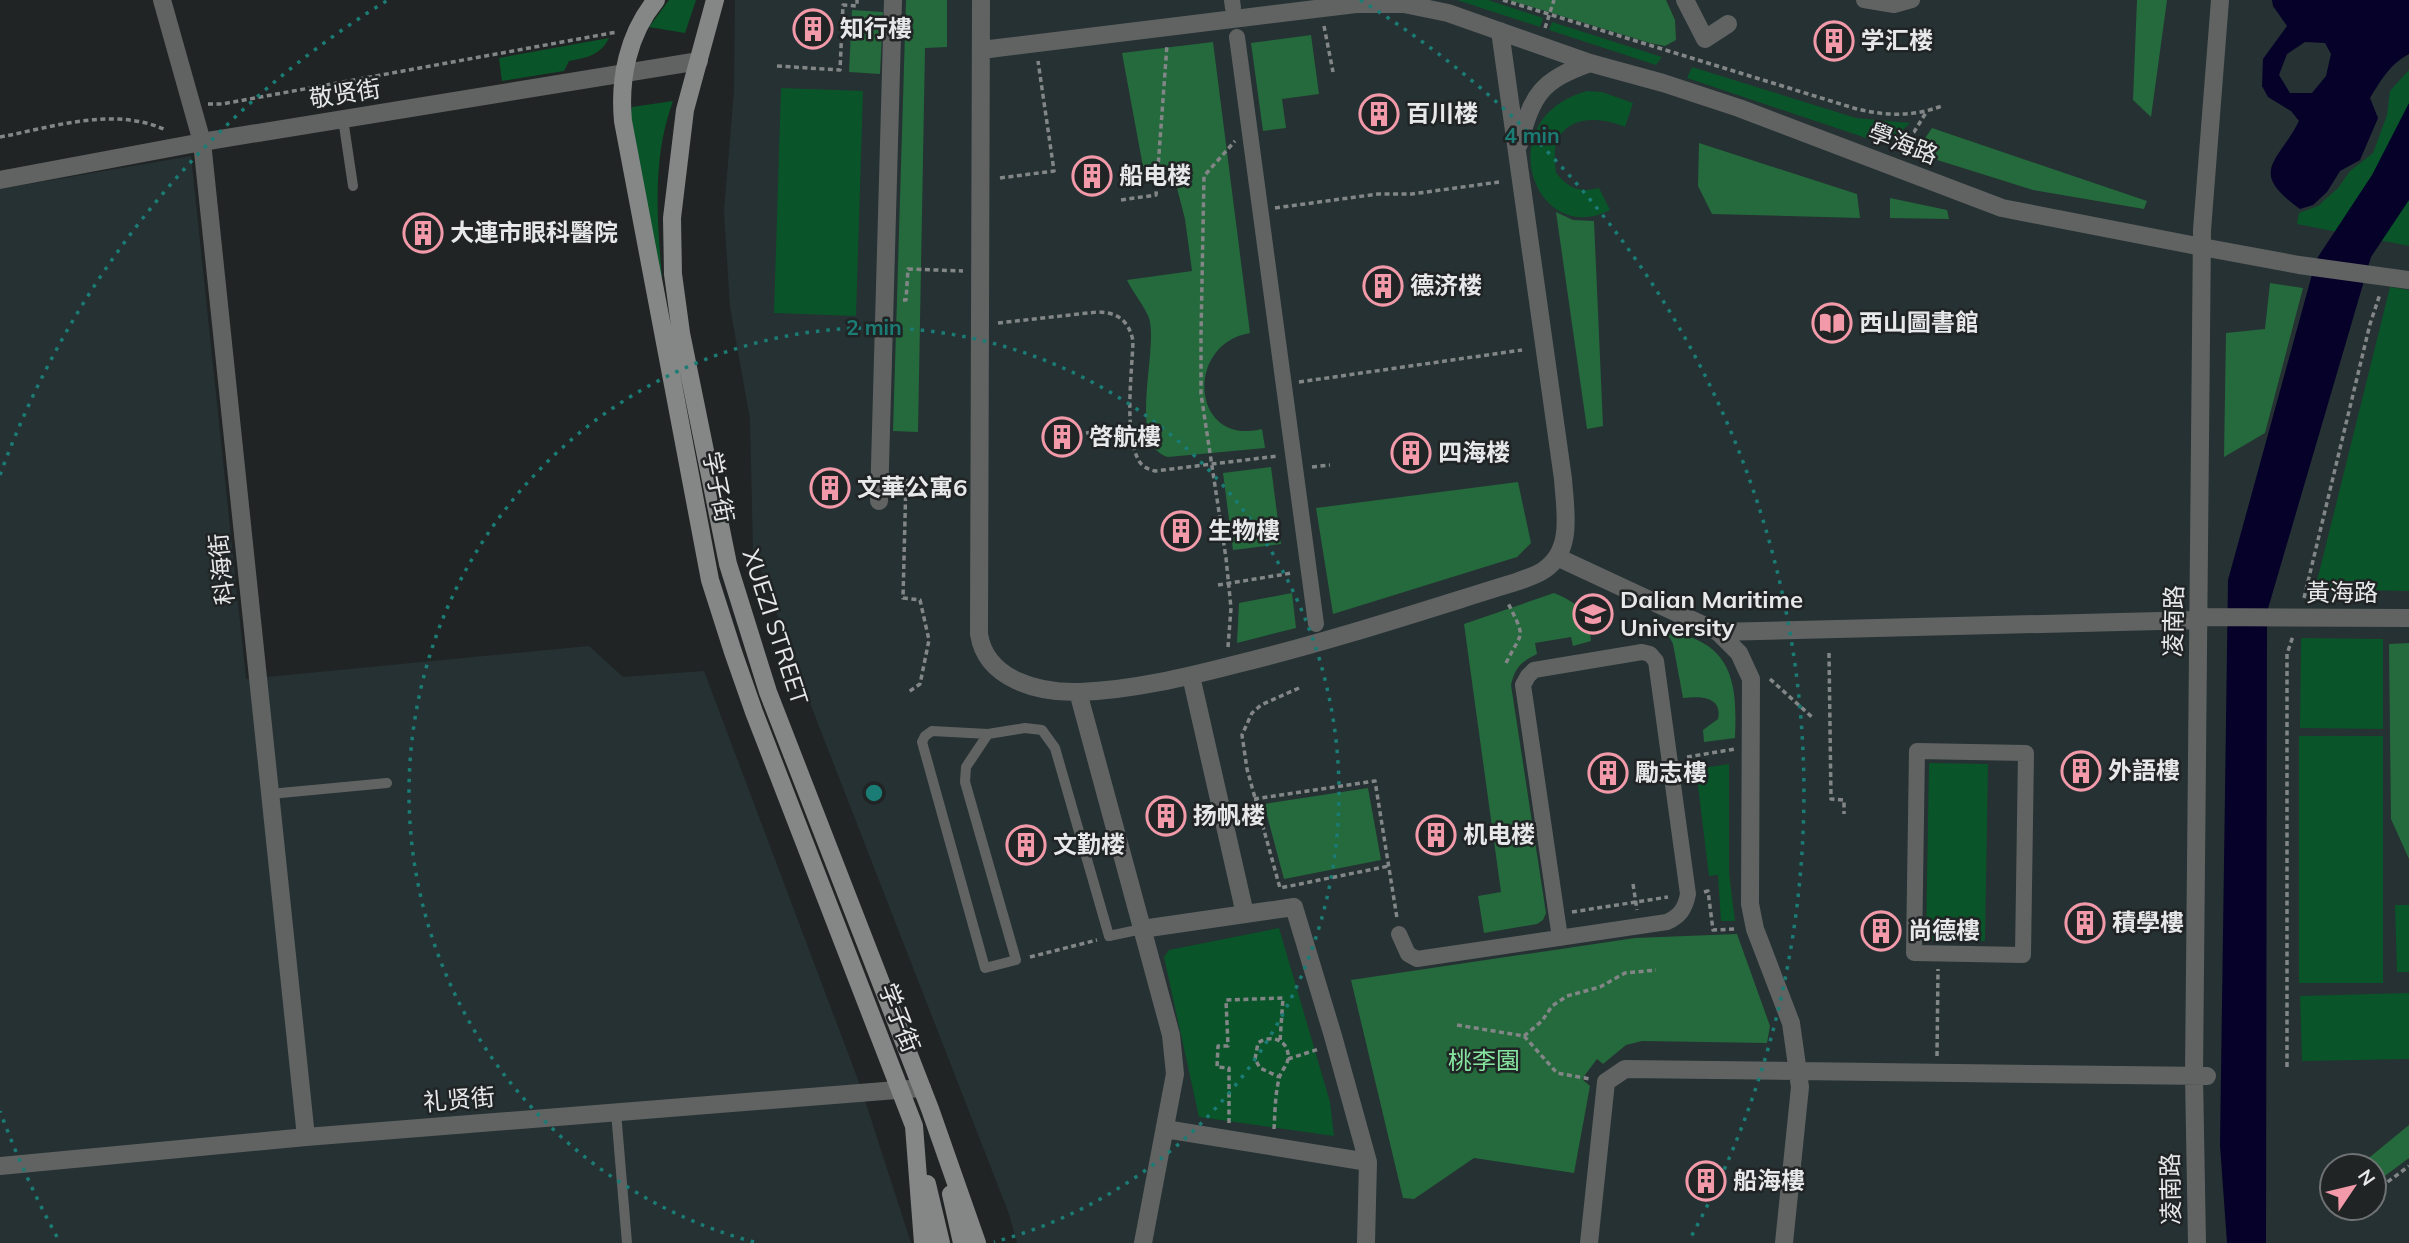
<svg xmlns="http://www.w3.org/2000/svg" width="2409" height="1243" font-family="Mulish,'Noto Sans SC',sans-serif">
<rect width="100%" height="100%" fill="#202424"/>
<path fill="#263133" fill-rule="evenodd" d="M 735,0 L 2409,0 L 2409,1243 L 1017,1243 L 1009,1214 L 801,680 L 753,549 L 750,419 L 730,307 L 724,211 L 734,91 ZM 2332,1166 L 2374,1166 L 2374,1208 L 2332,1208 Z
M 191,156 L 246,679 L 589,646 L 623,677 L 704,671 L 860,1085 L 911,1243 L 0,1243 L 0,189 Z"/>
<path fill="#0a5429" d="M 669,0 L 696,0 L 685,33 L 649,27 Z
M 1457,0 L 1488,0 L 1543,18 L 1540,27 Z
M 1552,22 L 1662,57 L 1656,65 L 1549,30 Z
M 609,38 C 601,55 586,58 569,61 L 564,71 L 502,81 L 499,58 Z
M 1692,67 L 1856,118 L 1910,123 L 1887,145 L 1687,78 Z
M 2409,70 L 2409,246 L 2297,224 L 2299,213 L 2318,206 L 2338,188 L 2350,171 L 2373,153 L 2387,115 L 2390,91 Z
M 781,88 L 863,91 L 856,316 L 774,313 Z
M 1587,91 L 1602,92 L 1633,103 L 1625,127 C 1604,118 1571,114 1558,139 C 1553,149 1555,162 1556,173 C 1569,188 1578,193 1599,188 L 1610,210 C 1534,249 1488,118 1587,91 Z
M 673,101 C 652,157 657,220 662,277 L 659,278 L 630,116 L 632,107 Z
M 2390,287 L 2409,290 L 2409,591 L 2315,589 Z
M 2301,638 L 2383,639 L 2383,729 L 2300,728 Z
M 2299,736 L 2383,736 L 2383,983 L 2299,983 Z
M 1929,763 L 1988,764 L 1985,941 L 1926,940 Z
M 1729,764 L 1729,873 L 1735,921 L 1721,921 L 1718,875 L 1709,876 L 1696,769 Z
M 2395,905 L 2409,905 L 2409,972 L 2397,972 Z
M 1279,928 L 1330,1102 L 1334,1136 L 1199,1117 L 1164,957 L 1169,950 Z
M 2409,993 L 2409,1059 L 2302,1061 L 2300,996 Z"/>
<path fill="#246a3c" d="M 906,0 L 947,0 L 947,47 L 925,48 L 918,432 L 893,431 Z
M 1509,0 L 1666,0 L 1675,20 L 1676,40 L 1665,46 L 1650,43 Z
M 2137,0 L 2167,0 L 2151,117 L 2133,100 Z
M 852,10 L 883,12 L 880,74 L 849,72 Z
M 1311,35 L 1319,94 L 1282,99 L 1286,128 L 1263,131 L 1251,43 Z
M 1213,42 L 1250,333 C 1184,344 1191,447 1262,429 L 1265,448 L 1168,457 C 1126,445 1159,350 1149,318 C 1144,305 1133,293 1127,280 L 1192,271 L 1185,219 L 1172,169 L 1144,172 L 1122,53 Z
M 1932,128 L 2147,201 L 2144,209 L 2033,190 L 1915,153 Z
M 1699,143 L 1857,194 L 1860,218 L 1712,214 L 1698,186 Z
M 1890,198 L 1947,210 L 1949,219 L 1890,218 Z
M 1556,212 L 1573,220 L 1594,221 L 1603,426 L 1587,429 Z
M 2270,283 L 2303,288 L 2265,433 L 2224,457 L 2226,333 L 2265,329 Z
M 1271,467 L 1281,544 L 1233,550 L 1223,473 Z
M 1518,482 L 1531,543 L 1517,557 L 1333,614 L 1316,508 Z
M 1292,593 L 1296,628 L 1237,643 L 1239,603 Z
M 1554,593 C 1580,604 1589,613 1591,641 L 1573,646 L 1571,637 L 1535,643 L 1537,654 C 1521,662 1515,667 1511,685 L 1546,913 L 1543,920 L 1537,924 L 1484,933 L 1478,896 L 1501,892 L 1464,624 Z
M 1657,625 C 1673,631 1693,636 1708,646 C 1738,667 1736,706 1735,738 L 1704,742 L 1703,730 L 1718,719 C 1723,696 1699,696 1683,698 L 1673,644 L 1670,638 L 1656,629 Z
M 2409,643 L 2409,859 L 2391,819 L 2389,644 Z
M 1368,788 L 1381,860 L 1284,879 L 1264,804 Z
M 1737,934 L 1770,1026 L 1767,1043 L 1642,1041 L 1626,1045 L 1603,1064 L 1597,1059 L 1582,1079 L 1590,1086 L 1574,1173 L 1474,1158 L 1414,1199 L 1403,1198 L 1351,980 L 1635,938 Z
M 2409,1125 L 2409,1158 L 2374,1184 L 2374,1166 L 2359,1166 Z"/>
<path fill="#050129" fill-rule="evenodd" d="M 2272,0 L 2409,0 L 2409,54 C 2390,64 2381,80 2370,98 L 2378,118 L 2360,160 L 2340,171 L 2327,192 L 2313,205 L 2300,209 C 2247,171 2278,163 2299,121 L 2291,111 L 2268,97 L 2262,86 L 2263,59 L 2287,26 L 2273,6 ZM 2305,42 L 2325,43 L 2331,54 L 2326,76 L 2312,93 L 2290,93 L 2279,75 L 2287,54 Z
M 2409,103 L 2409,200 L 2371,257 L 2267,612 L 2266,1243 L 2227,1243 L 2220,1145 L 2228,580 L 2316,260 L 2372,175 Z"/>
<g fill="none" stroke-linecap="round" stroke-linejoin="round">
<path stroke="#838687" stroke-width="3.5" stroke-dasharray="5 3.5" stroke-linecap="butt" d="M 1503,0 L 1857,109 C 1886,116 1915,117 1944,105
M 1324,26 L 1333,72
M 1545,28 L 1554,0
M 777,66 L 840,70 L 843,5 L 857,6 L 857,0
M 208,104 L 222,104 L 617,32
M 0,137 C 54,127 113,106 166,130
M 1892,146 L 1914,132 L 1927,111
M 1000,178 L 1054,171 L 1038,61
M 1121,200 L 1156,195 L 1167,45
M 1275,208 L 1378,194 L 1412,194 L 1499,182
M 903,300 L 906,300 L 908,269 L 963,271
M 998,323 L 1097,312 C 1118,312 1129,321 1133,341 C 1132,372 1124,432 1138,459 C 1141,466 1147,469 1155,471 L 1278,456
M 1299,382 L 1522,350
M 1086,433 L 1131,426
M 1312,467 L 1330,465
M 906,479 L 903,598 L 920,600 L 929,640 L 920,684 L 907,693
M 1218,585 L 1292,573
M 2304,598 L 2370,324 L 2380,294
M 1228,647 L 1231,608 L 1226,558 L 1201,394 L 1201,335 L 1204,176 L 1235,141
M 1829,653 L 1831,799 L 1844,800 L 1844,814
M 1506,663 C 1523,629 1526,640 1508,603
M 1770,679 L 1813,718
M 1299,688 L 1261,705 L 1252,713 L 1242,735 L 1247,769 L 1280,888 L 1389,866
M 1687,757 L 1735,749
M 1254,799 L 1375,781 L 1397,918
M 1633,884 L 1637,910
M 1704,892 L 1708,891 L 1713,930 L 1736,929
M 1572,912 L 1668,897
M 1030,957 L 1097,940
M 1457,1025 L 1524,1036 L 1557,1073 L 1590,1079
M 1524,1036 L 1542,1021 L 1552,1006 L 1567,996 L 1600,987 L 1625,973 L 1656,970
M 1937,1056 L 1938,969
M 1288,1059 L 1319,1049
M 2287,1067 L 2287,654 L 2293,636
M 1229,1123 L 1229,1068 L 1217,1067 L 1218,1046 L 1228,1046 L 1226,1000 L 1283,998 L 1280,1041
M 1274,1129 C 1275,1113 1275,1095 1279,1079 C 1280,1072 1287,1066 1288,1059 C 1290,1041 1272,1033 1258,1043 L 1255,1059 L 1260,1068 L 1279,1077
M 2374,1192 L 2409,1166"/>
<path stroke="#616362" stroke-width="10" d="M 343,119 L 353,186
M 988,734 L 966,767 L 965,782 L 1016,960 L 985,968 L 922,742 L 925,736 L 932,731 L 988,734 L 1025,728 L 1042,730 L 1055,748 L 1109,936 L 1142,929
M 270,794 L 387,783
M 616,1112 L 627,1243"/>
<path stroke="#616362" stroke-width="16" d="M 1232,0 L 1233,8
M 1864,0 L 1894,5 L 1912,0
M 1237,37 L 1316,624
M 1917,751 L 2026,753 L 2023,955 L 1914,953 Z
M 1399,934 L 1408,954 L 1417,959 L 1667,922 C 1680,916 1685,909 1688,894 L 1656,661 L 1650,654 L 1642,652 L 1534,670 L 1528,676 L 1523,685 L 1560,938"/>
<path stroke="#616362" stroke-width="18" d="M 981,0 L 979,634 C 986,680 1039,693 1080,692 C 1132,690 1187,677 1237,664 C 1332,641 1425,610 1519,581 C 1527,578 1537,575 1544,570 C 1574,550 1565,510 1563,479 L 1500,31
M 1685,0 L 1705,39 L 1728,24
M 981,50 L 1356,4 L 1404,4 L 1448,13 L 1590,63 L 1663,83 L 1739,108 L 2002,208 L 2202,247 L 2299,265 L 2409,280
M 1519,144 C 1533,94 1540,81 1590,63
M 879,501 L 893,0
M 1557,557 L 1718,632 L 1739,653 L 1751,679 L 1750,904 L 1755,929 L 1791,1023 L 1800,1087 L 1784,1243
M 2199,617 L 2409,618
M 1718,632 L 2199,620
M 1191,676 L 1245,914
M 1078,692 L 1171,1035 L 1175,1074 L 1143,1243
M 1142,929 L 1294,907 L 1333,1036 L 1368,1162 L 1366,1243
M 1165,1129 L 1368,1162
M 1589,1243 L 1606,1082 L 1625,1069 L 2207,1076
M 2197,1243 L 2194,1075 L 2202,230 L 2220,0"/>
<path stroke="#616362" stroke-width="18" d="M 162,0 L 202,142 L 306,1137
M 0,180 L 202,142 L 699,61
M 0,1166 L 306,1137 L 922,1088"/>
<path stroke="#848786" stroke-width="18" d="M 656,0 C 628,34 619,79 623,121 L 710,580 L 733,652 L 754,712 L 914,1126 L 923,1243
M 715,0 L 685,110 L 672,218 L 673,274 L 681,333 L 728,564 L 768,692 L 930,1109 L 977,1243
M 927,1184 L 941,1243
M 951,1194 L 962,1243"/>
</g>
<g fill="none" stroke="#1a7c74" stroke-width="3.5" stroke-dasharray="3.5 7">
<path d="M754 1242A465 465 0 1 1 994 1242"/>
<path d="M57 1237A930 930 0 0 1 0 1111M0 475A930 930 0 0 1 388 0M1360 0A930 930 0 0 1 1691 1237"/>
</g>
<defs>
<g id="building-ring" transform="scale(2.0125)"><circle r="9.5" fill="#202424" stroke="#f39aaa" stroke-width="1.5"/><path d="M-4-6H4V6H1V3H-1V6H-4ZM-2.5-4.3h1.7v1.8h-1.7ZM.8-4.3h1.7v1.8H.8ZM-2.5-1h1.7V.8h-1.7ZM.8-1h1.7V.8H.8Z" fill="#f39aaa"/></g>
<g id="library-ring" transform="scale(2.0125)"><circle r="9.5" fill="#202424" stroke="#f39aaa" stroke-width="1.5"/><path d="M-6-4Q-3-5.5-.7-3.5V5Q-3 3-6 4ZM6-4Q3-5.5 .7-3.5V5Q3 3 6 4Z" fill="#f39aaa"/></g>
<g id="university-ring" transform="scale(2.0125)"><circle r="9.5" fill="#202424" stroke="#f39aaa" stroke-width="1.5"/><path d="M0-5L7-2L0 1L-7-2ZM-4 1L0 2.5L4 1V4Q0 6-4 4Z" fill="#f39aaa"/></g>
</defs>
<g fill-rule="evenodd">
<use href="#building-ring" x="813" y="29"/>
<use href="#building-ring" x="1834" y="41"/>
<use href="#building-ring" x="1379" y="114"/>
<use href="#building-ring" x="1092" y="176"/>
<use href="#building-ring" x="423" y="233"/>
<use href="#building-ring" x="1383" y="286"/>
<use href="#library-ring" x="1832" y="323"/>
<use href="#building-ring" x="1062" y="437"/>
<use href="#building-ring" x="1411" y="453"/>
<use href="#building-ring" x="830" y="488"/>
<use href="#building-ring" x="1181" y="531"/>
<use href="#university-ring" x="1593" y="614"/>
<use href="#building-ring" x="2081" y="771"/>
<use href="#building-ring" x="1608" y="773"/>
<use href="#building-ring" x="1166" y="816"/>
<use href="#building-ring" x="1436" y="835"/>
<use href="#building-ring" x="1026" y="845"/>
<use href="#building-ring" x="2085" y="923"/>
<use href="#building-ring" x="1881" y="931"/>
<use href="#building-ring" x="1706" y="1181"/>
</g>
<g text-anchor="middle" stroke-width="5" stroke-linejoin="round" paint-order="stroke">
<g font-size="24" font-weight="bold" fill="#e6e8e9" stroke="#202424" text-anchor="start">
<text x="840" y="37">知行樓</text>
<text x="1861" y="49">学汇楼</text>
<text x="1406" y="122">百川楼</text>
<text x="1119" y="184">船电楼</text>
<text x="450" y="241">大連市眼科醫院</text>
<text x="1410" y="294">德济楼</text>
<text x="1859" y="331">西山圖書館</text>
<text x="1089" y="445">啓航樓</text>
<text x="1438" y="461">四海楼</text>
<text x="857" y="496">文華公寓6</text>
<text x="1208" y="539">生物樓</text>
<text x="1620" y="608">Dalian Maritime<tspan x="1620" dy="28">University</tspan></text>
<text x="2108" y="779">外語樓</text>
<text x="1635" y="781">勵志樓</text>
<text x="1193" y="824">扬帆楼</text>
<text x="1463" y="843">机电楼</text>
<text x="1053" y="853">文勤楼</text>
<text x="2112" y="931">積學樓</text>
<text x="1908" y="939">尚德樓</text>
<text x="1733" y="1189">船海樓</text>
</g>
<g font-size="24" fill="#e6e8e9" stroke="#202424">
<text transform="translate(345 94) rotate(-9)" y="8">敬贤街</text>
<text transform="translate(1903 144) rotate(21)" y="8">學海路</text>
<text transform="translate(718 487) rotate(79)" y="8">学子街</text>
<text transform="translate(222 569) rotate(-96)" y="8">科海街</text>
<text x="2342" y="601">黃海路</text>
<text transform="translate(2174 621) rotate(-89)" y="8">凌南路</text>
<text transform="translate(775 627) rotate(72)" y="8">XUEZI STREET</text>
<text transform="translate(899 1018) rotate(69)" y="8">学子街</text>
<text transform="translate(459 1100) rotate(-5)" y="8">礼贤街</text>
<text transform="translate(2171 1189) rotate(-91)" y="8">凌南路</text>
</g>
<g font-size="24" fill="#86e4a0" stroke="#202424">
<text x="1484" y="1069">桃李園</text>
</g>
</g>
<circle cx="874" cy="793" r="10" fill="#1a7c74" stroke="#202424" stroke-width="3.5"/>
<g font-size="21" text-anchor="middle" font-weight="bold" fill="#1a7c74" stroke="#202424" stroke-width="5" stroke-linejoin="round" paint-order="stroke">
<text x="1532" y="143">4 min</text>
<text x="874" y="335">2 min</text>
</g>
<g transform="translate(2353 1187) rotate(55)"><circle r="33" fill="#202424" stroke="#6f7273" stroke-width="2"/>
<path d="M0-5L12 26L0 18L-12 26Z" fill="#f39aaa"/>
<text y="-10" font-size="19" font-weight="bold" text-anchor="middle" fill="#e6e8e9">N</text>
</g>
</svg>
